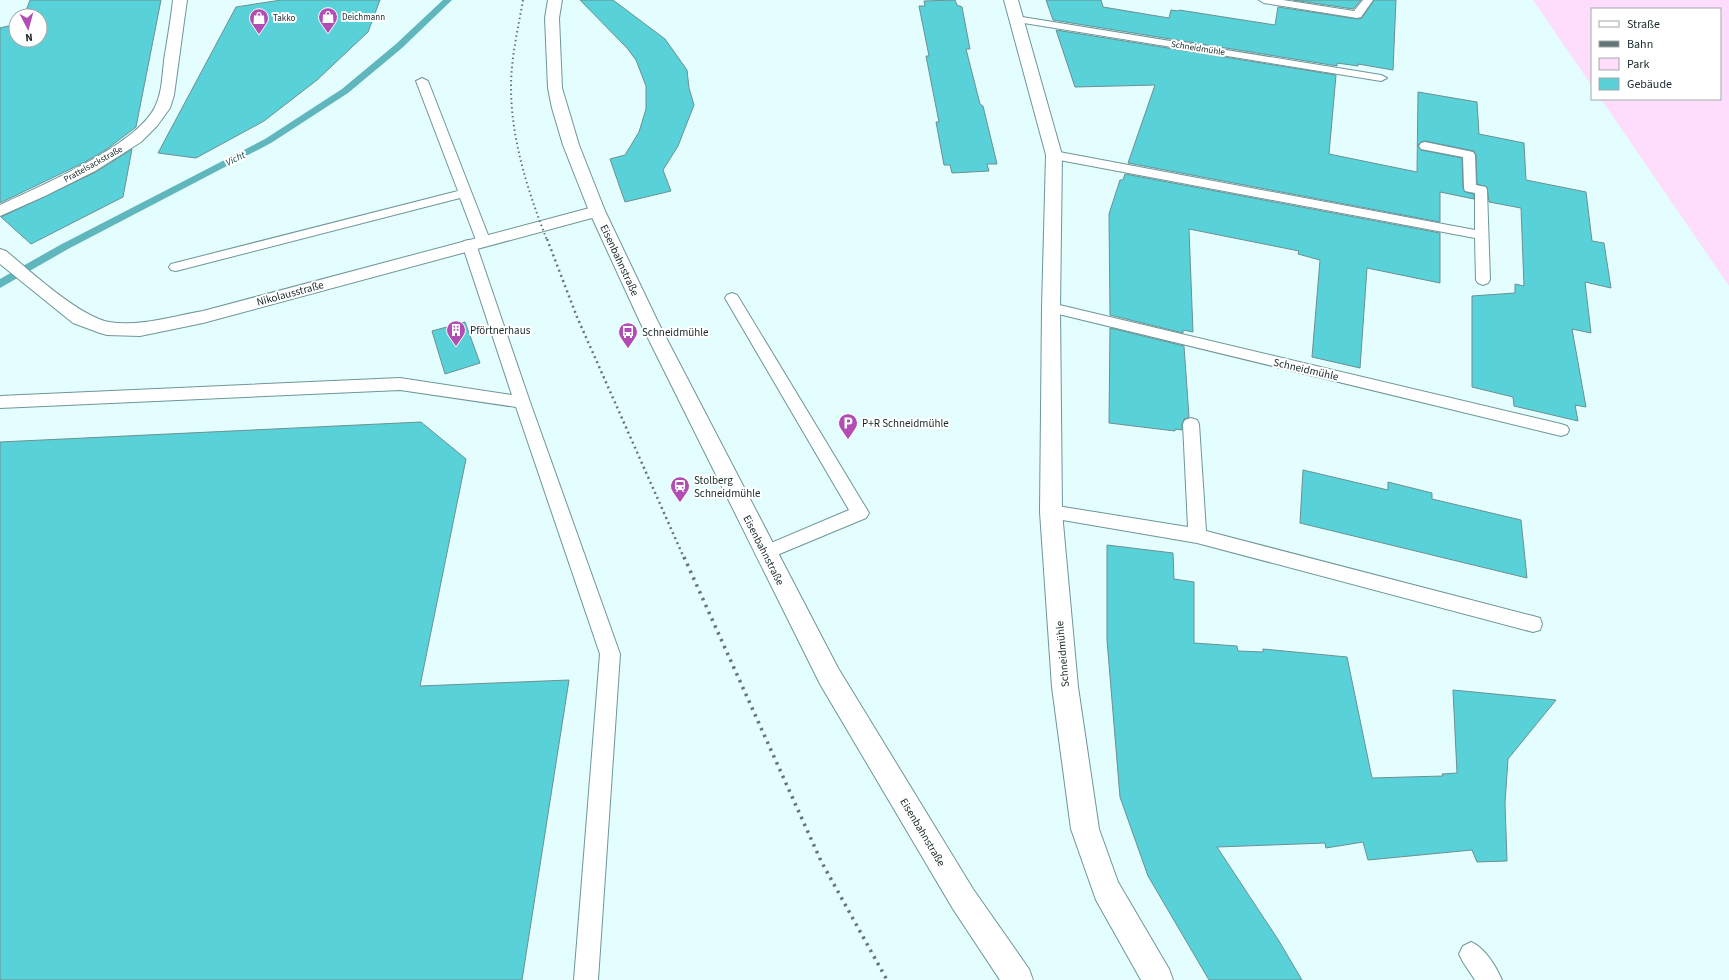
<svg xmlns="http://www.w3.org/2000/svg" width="1729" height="980" font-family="'Source Sans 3',sans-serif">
<rect width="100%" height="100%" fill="#e4fdfe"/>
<path fill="#feddfc" d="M 1533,0 L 1729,0 L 1729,286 L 1601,99 L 1720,99 L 1720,9 L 1592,9 L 1592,86 Z"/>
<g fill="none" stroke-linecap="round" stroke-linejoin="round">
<path fill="#5fb6bc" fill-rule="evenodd" d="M 443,0 L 452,0 L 402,48 L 348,93 L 271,143 L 68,249 L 0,288 L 0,279 L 60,245 L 265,139 L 342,89 L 396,44 Z"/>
</g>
<path fill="#59d1d8" stroke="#699193" d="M 30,0 L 161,0 L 136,127 L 107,149 L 85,162 L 0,203 L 0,28 L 16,24 L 16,40 L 40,40 L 40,16 L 24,16 Z
M 281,0 L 380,0 L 368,32 L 317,80 L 264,121 L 196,158 L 158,153 L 236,7 Z
M 580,0 L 613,0 L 665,39 L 687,70 L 689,88 L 694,105 L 678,146 L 663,170 L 671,191 L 625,202 L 610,159 L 625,155 L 639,132 L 646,109 L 646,86 L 636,60 L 627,48 Z
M 955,0 L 957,5 L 962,7 L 970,49 L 966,49 L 980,104 L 983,106 L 997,164 L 987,164 L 989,171 L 952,173 L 950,165 L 944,165 L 936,122 L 939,122 L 926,56 L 929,56 L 919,6 L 925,6 L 924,1 Z
M 1046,0 L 1101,0 L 1103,7 L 1169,18 L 1171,10 L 1178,11 L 1179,10 L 1275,25 L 1278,7 L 1357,19 L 1362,18 L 1374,0 L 1396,0 L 1393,70 L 1358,64 L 1358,66 L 1337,63 L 1337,66 L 1053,20 Z
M 1293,0 L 1361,0 L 1353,9 Z
M 1056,30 L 1336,75 L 1329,154 L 1417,172 L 1418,92 L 1477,102 L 1479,134 L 1524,143 L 1526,180 L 1586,192 L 1592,241 L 1604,243 L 1611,288 L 1585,282 L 1591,333 L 1572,329 L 1586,407 L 1575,405 L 1578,421 L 1514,406 L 1513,397 L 1472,387 L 1472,296 L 1515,293 L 1515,284 L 1524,286 L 1521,208 L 1489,202 L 1487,187 L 1477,184 L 1476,155 L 1474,151 L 1425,141 L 1421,142 L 1418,145 L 1421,150 L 1462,158 L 1463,188 L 1465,192 L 1474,194 L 1474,199 L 1440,192 L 1440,222 L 1128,163 L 1155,85 L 1075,87 Z
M 132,149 L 123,197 L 31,244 L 1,217 L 96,172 Z
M 1125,174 L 1440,233 L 1440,283 L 1367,268 L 1360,368 L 1312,357 L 1320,260 L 1298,254 L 1299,251 L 1189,229 L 1193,332 L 1183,330 L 1183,333 L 1110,315 L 1109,214 L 1120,180 L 1123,180 Z
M 465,322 L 480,363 L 445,374 L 432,331 Z
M 1110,328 L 1184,346 L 1189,417 L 1184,419 L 1182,424 L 1182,430 L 1175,429 L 1175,431 L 1109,423 Z
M 421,422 L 466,459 L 420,686 L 569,680 L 522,980 L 0,980 L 0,442 Z
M 1303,470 L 1388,490 L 1388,482 L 1432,493 L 1432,499 L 1521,520 L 1527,578 L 1300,523 Z
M 1107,545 L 1173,553 L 1174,579 L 1194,582 L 1194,643 L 1237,646 L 1238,651 L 1263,652 L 1263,649 L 1347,657 L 1372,778 L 1443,776 L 1442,774 L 1457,773 L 1453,690 L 1556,700 L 1508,759 L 1505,803 L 1507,861 L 1477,862 L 1472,850 L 1368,860 L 1363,842 L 1326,848 L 1325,843 L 1217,847 L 1279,941 L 1302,980 L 1209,980 L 1148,876 L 1120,797 L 1107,640 Z"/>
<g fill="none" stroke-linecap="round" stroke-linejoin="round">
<g stroke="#6e9698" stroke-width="2">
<path id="lane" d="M 1259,0 L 1283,0 L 1354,11 L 1363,0 L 1373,0 L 1361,17 L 1357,18 L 1264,3 Z
M 1016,16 L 1381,75 L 1387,78 L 1381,81 L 1012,21 L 1011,19 L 1012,17 Z
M 422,78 L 428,81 L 490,240 L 488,243 L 483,244 L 478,243 L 476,240 L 460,198 L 176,271 L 171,270 L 169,267 L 171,264 L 458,191 L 416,81 Z
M 1425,142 L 1473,152 L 1475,155 L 1476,185 L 1486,187 L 1487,190 L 1490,280 L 1488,283 L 1483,285 L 1478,283 L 1476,280 L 1475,238 L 1054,159 L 1050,158 L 1048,155 L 1050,152 L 1054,151 L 1475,230 L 1475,193 L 1465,191 L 1464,188 L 1463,157 L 1421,149 L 1419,146 L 1421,143 Z
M 469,240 L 474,241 L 476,244 L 530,402 L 620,654 L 598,980 L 574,980 L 600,654 L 516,407 L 400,390 L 0,408 L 0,396 L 400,378 L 512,395 L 462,244 L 464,241 Z
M 732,293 L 737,295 L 739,298 L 869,513 L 866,518 L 765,560 L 759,558 L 756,553 L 759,548 L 849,510 L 725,298 L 727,295 Z
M 1051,303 L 1561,424 L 1567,426 L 1569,430 L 1567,434 L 1561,436 L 1046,311 L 1044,308 L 1046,305 Z
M 1191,418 L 1197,420 L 1199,424 L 1206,531 L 1533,616 L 1540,618 L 1542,624 L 1540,630 L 1533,632 L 1197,543 L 1045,517 L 1042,512 L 1045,507 L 1051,505 L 1188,527 L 1183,424 L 1185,420 Z
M 1471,942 C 1485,948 1496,966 1502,980 L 1475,980 L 1463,962 L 1459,954 L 1463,946 Z"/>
</g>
<g stroke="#6e9698" stroke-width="2">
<path id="street" d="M 173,0 L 187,0 L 185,14 L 174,95 L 170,108 L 157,126 L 141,142 L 95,171 L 45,196 L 0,216 L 0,205 C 40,186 136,146 155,107 C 163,91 162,72 165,54 C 168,36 171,18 173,0 Z
M 1004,0 L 1018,0 L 1062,155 L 1060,308 L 1062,512 L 1078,687 L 1099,829 L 1118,882 L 1169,969 L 1173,980 L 1141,980 L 1096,900 L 1071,829 L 1052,687 L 1040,512 L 1042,308 L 1046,155 Z
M 597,206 L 603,207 L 605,211 L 603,215 L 203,323 L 140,336 L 107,335 L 100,333 L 73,323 L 0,264 L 0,249 L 6,251 C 30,271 80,317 109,322 C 140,327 173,316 203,311 Z"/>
</g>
<g stroke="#6e9698" stroke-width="2">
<path id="secondary" d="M 548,0 L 562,0 L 559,18 L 562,88 L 568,108 L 579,145 L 605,211 L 658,322 L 838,668 L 973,889 L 1029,969 L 1033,980 L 1000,980 L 953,909 L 820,684 L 640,322 L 589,211 L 563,145 L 552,108 L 548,88 L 545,18 Z"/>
</g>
<use href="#lane" fill="#fff" fill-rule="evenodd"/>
<use href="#street" fill="#fff" fill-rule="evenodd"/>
<use href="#secondary" fill="#fff" fill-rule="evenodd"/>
<path stroke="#637677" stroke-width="2" stroke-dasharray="1.5 3" stroke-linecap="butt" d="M 523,0 C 518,29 511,58 511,87 C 511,139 528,192 547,240"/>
<path stroke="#637677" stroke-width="2.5" stroke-dasharray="2 3.5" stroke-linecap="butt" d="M 547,239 L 577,317 L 684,558"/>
<path stroke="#637677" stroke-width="3.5" stroke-dasharray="2.5 5" stroke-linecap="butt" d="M 684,557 L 821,861 L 887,980"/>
</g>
<defs>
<g id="shop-pin" transform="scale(1)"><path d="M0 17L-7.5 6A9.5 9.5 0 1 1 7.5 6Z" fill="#b24db3" stroke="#fff"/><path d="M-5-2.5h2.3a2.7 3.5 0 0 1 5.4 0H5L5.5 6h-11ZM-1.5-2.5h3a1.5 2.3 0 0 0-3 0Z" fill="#fff"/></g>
<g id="building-pin" transform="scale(1)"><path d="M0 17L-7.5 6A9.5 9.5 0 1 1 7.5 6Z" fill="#b24db3" stroke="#fff"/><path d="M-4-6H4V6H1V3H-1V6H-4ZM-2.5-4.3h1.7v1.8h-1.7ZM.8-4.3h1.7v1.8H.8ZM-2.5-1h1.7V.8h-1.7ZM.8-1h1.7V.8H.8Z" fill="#fff"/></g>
<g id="bus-pin" transform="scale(1)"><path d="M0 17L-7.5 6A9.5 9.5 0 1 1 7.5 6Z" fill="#b24db3" stroke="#fff"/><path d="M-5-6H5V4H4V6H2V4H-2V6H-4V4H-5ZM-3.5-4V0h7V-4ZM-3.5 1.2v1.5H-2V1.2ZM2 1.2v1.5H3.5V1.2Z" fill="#fff"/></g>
<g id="parking-pin" transform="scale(1)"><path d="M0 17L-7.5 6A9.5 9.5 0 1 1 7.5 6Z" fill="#b24db3" stroke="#fff"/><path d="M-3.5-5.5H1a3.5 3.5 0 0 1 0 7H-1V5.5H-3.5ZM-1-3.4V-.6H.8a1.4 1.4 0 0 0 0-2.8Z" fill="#fff"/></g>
<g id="station-pin" transform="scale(1)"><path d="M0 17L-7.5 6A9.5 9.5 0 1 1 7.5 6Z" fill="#b24db3" stroke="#fff"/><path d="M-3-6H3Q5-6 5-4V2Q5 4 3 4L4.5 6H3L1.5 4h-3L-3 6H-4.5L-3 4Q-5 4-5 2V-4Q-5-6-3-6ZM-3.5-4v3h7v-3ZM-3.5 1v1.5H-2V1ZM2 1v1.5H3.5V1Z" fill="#fff"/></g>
</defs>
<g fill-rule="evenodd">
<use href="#shop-pin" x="328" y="17"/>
<use href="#shop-pin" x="259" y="18"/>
<use href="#building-pin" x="456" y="330"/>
<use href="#bus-pin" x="628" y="332"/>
<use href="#parking-pin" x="848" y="423"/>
<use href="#station-pin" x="680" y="486"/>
</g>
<g text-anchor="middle" stroke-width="4" stroke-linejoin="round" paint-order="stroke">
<g font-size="9" fill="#19292a" stroke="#fff" text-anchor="start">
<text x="342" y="20">Deichmann</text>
<text x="273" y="21">Takko</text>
</g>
<g font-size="9" fill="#19292a" stroke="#fff">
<text transform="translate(1198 48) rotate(9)" y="3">Schneidmühle</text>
<text transform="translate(93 164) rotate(-29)" y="3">Prattelsackstraße</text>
</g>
<g font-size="10" font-style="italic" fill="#154b4d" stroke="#fff">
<text transform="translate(235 158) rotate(-27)" y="4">Vicht</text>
</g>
<g font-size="11" fill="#19292a" stroke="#fff">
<text transform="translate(620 260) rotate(65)" y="4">Eisenbahnstraße</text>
<text transform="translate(290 293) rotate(-15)" y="4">Nikolausstraße</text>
<text transform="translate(1306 369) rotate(13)" y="4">Schneidmühle</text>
<text transform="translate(764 550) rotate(63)" y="4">Eisenbahnstraße</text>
<text transform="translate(1062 654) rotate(-95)" y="4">Schneidmühle</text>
<text transform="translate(923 832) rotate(59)" y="4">Eisenbahnstraße</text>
</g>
<g font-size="11" fill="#19292a" stroke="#fff" text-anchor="start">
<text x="470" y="334">Pförtnerhaus</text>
<text x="642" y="336">Schneidmühle</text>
<text x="862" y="427">P+R Schneidmühle</text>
<text x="694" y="484">Stolberg<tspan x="694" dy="13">Schneidmühle</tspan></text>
</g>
</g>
<rect x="1591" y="8" width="130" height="92" fill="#ffffff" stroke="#a3a9aa"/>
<rect x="1599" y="21" width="20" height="6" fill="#ffffff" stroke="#a3a9aa"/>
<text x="1627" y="28" font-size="12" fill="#19292a">Straße</text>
<rect x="1599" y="41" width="20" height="6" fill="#637677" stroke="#a3a9aa"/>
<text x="1627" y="48" font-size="12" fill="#19292a">Bahn</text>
<rect x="1599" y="58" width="20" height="12" fill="#feddfc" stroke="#a3a9aa"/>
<text x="1627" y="68" font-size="12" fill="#19292a">Park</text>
<rect x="1599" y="78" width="20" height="12" fill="#59d1d8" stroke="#a3a9aa"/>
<text x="1627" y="88" font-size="12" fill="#19292a">Gebäude</text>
<g transform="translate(28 28) rotate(174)"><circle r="19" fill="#ffffff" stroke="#a3a9aa"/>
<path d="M0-3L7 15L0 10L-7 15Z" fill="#b24db3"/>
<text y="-6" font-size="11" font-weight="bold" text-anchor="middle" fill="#19292a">N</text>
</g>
</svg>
